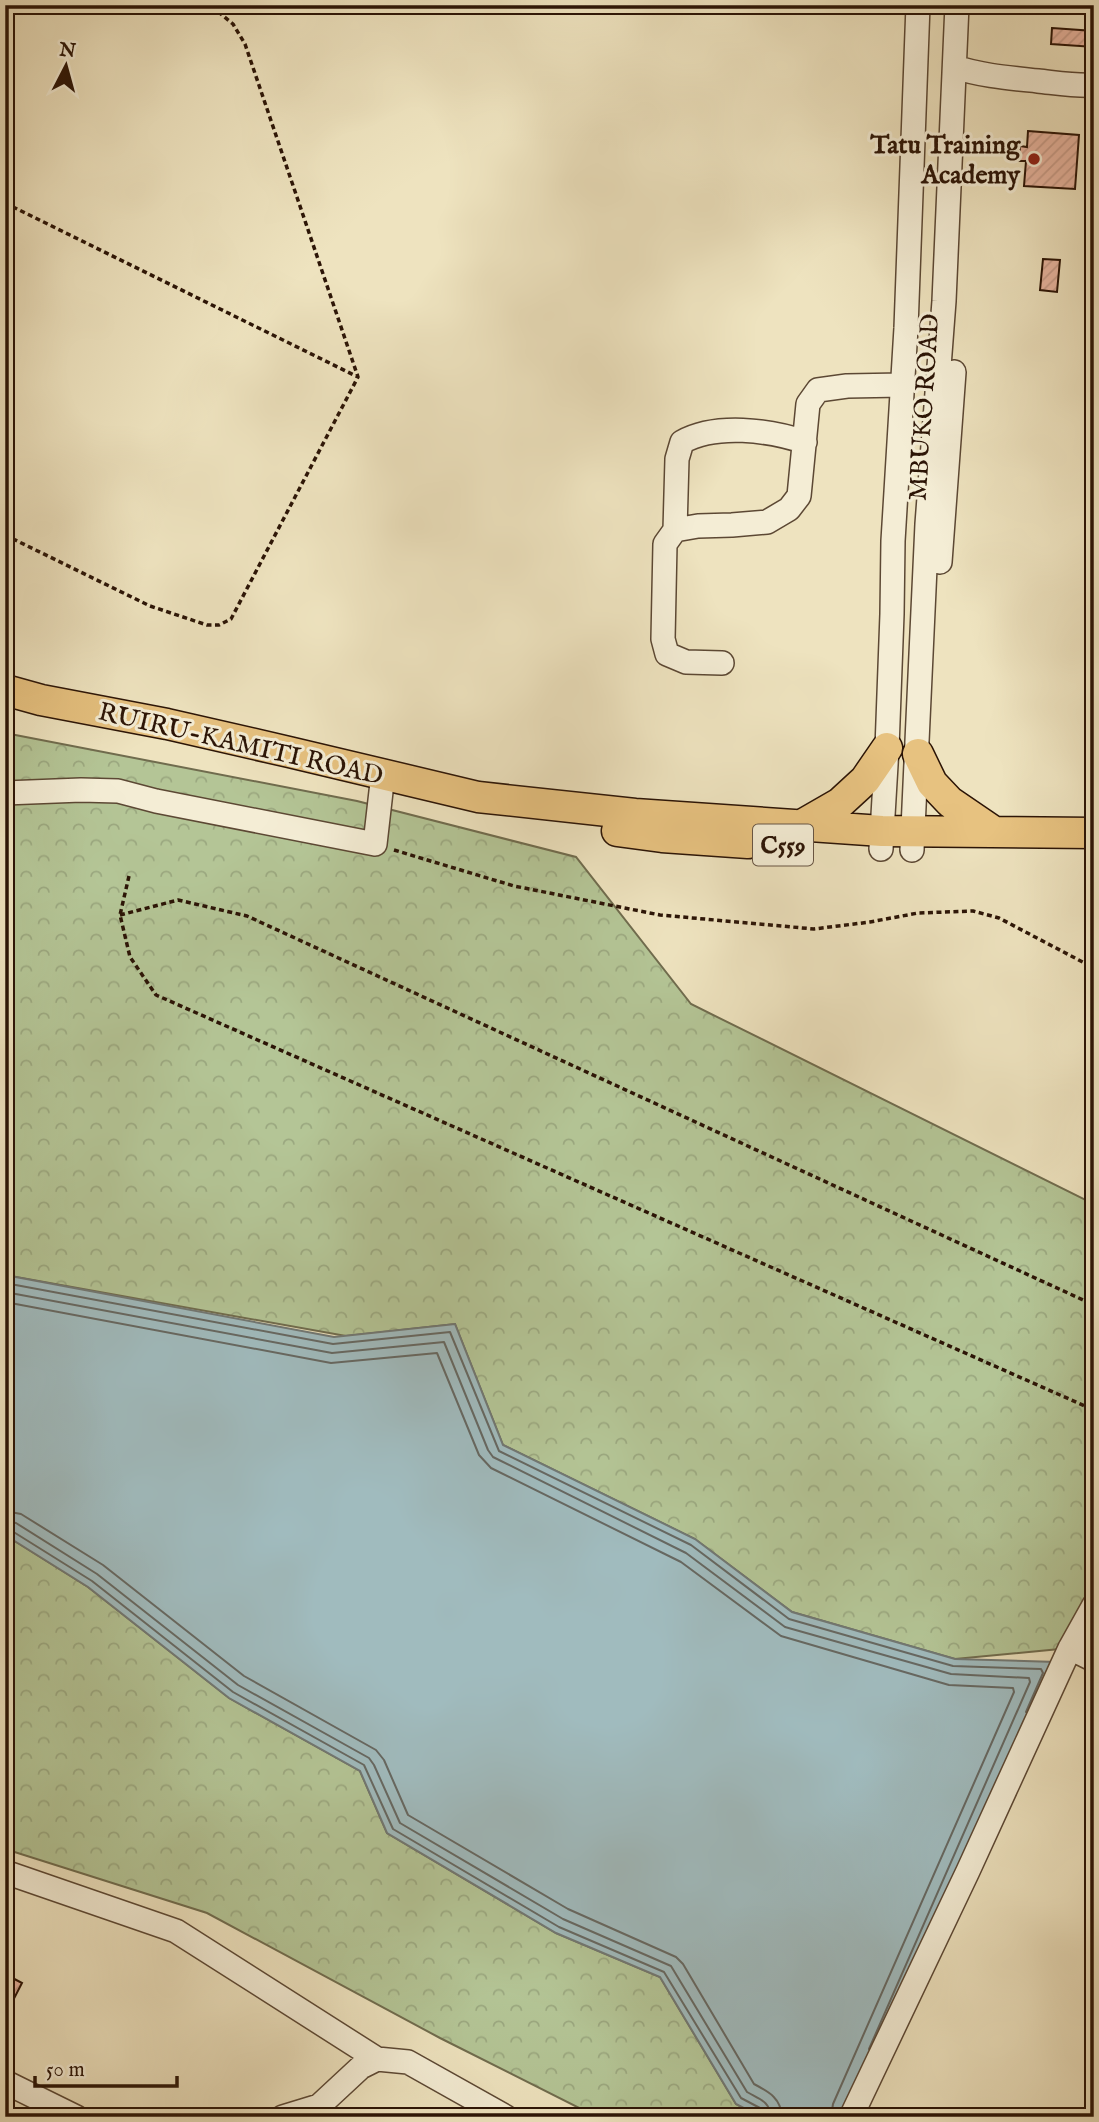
<svg xmlns="http://www.w3.org/2000/svg" width="1099" height="2122" font-family="'IM FELL English',serif">
<defs>
<pattern id="forest-crowns" width="20" height="18" patternUnits="userSpaceOnUse" patternTransform="scale(1.75)"><rect width="20" height="18" fill="#b4c596"/><path d="M2 6a3 3 0 1 1 6 0M12 15a3 3 0 1 1 6 0" fill="none" stroke="#9ba880"/></pattern>
<pattern id="building-hatch" width="6" height="6" patternUnits="userSpaceOnUse" patternTransform="scale(1.75)"><rect width="6" height="6" fill="#e9b6a1"/><path d="M-1 1l2-2M0 6l6-6M5 7l2-2" fill="none" stroke="#c89c89"/></pattern>
</defs>
<rect width="100%" height="100%" fill="#eee3bf"/>
<filter id="stains"><feTurbulence type="fractalNoise" baseFrequency=".00286" numOctaves="4"/><feColorMatrix values="0 0 0 0 .2 0 0 0 0 .09 0 0 0 0 .02 0 0 0 .5 -.17"/></filter>
<radialGradient id="worn" r=".72"><stop offset=".6" stop-color="#630" stop-opacity="0"/><stop offset="1" stop-color="#630" stop-opacity=".3"/></radialGradient>
<path fill="url(#forest-crowns)" stroke="#706c4e" stroke-width="2" d="M 5,733 L 357,801 L 576,857 L 691,1004 L 1094,1204 L 1094,1610 L 1070,1648 L 955,1659 L 792,1612 L 695,1539 L 503,1445 L 455,1324 L 346,1336 L 5,1275 Z
M 5,1535 L 88,1587 L 229,1698 L 360,1771 L 387,1833 L 556,1933 L 660,1977 L 736,2104 L 761,2117 L 597,2117 L 440,2038 L 207,1913 L 5,1849 Z"/>
<path fill="#a0bbbe" stroke="#717874" stroke-width="2" d="M 5,1275 L 334,1337 L 455,1324 L 503,1445 L 695,1539 L 792,1612 L 955,1659 L 1056,1662 L 856,2117 L 761,2117 L 736,2104 L 660,1977 L 556,1933 L 387,1833 L 360,1771 L 229,1698 L 88,1587 L 5,1535 Z"/>
<g fill="none" stroke-linecap="round" stroke-linejoin="round">
<path stroke="#666862" stroke-width="2" d="M 5,1283 L 333,1344 L 450,1332 L 499,1451 L 691,1545 L 789,1619 L 953,1666 L 1041,1669 L 1043,1673 L 1026,1712
M 5,1292 L 332,1353 L 444,1342 L 488,1450 L 493,1457 L 686,1553 L 785,1627 L 951,1674 L 1029,1678 L 1030,1682 L 869,2049
M 5,1302 L 331,1363 L 437,1353 L 479,1455 L 491,1468 L 681,1562 L 781,1636 L 949,1685 L 1013,1688 L 1014,1692 L 833,2104 L 831,2117
M 5,1511 L 21,1514 L 103,1565 L 244,1676 L 376,1750 L 384,1760 L 408,1815 L 568,1909 L 676,1957 L 683,1964 L 754,2084 C 769,2092 781,2098 782,2117
M 5,1521 L 16,1523 L 97,1574 L 238,1685 L 369,1758 L 374,1765 L 400,1823 L 563,1919 L 671,1966 L 747,2092 C 759,2099 770,2101 771,2117
M 5,1530 L 12,1531 L 92,1581 L 233,1692 L 364,1765 L 393,1829 L 559,1927 L 664,1972 L 741,2098 L 760,2108 L 762,2117"/>
</g>
<path fill="url(#building-hatch)" stroke="#2b1406" stroke-width="2" d="M 1052,28 L 1094,31 L 1094,47 L 1051,44 Z
M 1028,131 L 1079,135 L 1075,189 L 1024,186 L 1026,161 L 1019,161 L 1020,146 L 1027,147 Z
M 1043,259 L 1060,260 L 1057,292 L 1040,290 Z
M 5,1974 L 22,1983 L 5,2016 Z"/>
<g fill="none" stroke-linecap="round" stroke-linejoin="round">
<g stroke="#5c4834" stroke-width="26">
<path id="minor" d="M 955,67 C 982,76 1010,78 1038,81 C 1057,83 1075,86 1094,85
M 675,530 L 677,459 L 682,442 C 716,423 769,430 805,442
M 940,562 L 954,372
M 722,663 L 686,662 L 667,654 L 663,639 L 665,544 L 675,530 L 698,526 L 732,525 L 767,522 L 789,509 L 799,496 L 808,404 L 818,390 L 847,386 L 902,385
M 5,793 L 81,790 L 118,791 L 156,801 L 375,844 L 383,774
M 881,849 L 887,748 L 892,614 L 893,541 L 906,328 L 918,5
M 912,850 L 927,524 L 944,301 L 957,5
M 1070,1648 L 1094,1660
M 5,1872 L 176,1931 L 377,2059
M 5,2082 L 76,2117
M 283,2117 L 319,2106 L 361,2067 L 377,2059 L 408,2062 L 506,2117
M 851,2117 L 968,1871 L 1070,1648 L 1094,1605"/>
</g>
<g stroke="#2b1406" stroke-width="33">
<path id="major" d="M 5,690 L 41,700 L 167,724 L 289,752 L 478,797 L 635,814 L 882,831 L 1094,833
M 918,754 L 932,783 L 950,802 L 994,832
M 800,826 L 840,803 L 865,780 L 887,748
M 617,831 L 662,837 L 748,843"/>
</g>
<path stroke="#2b1406" stroke-width="3.5" stroke-dasharray="5 3.5" stroke-linecap="butt" d="M 5,203 L 358,377
M 5,535 L 150,606 L 207,625 L 219,625 L 231,619 L 358,377 L 245,44 L 233,24 L 210,5
M 394,850 L 514,886 L 660,915 L 814,929 L 870,922 L 918,913 L 973,911 L 999,918 L 1094,968
M 129,876 L 120,915 L 130,957 L 156,995 L 1094,1410
M 120,915 L 178,900 L 247,916 L 1094,1305"/>
<use href="#minor" stroke="#f4edd5" stroke-width="23"/>
<use href="#major" stroke="#e7c280" stroke-width="30"/>
</g>
<circle fill="#8f2418" stroke="#f4edd5" stroke-width="2.5" cx="1034" cy="159" r="7"/>
<g text-anchor="middle" stroke-width="6" stroke-linejoin="round" paint-order="stroke">
<rect fill="#f4edd5" stroke="#675544" stroke-width="2" x="753" y="824.5" width="60" height="41" rx="5"/>
<g font-size="24" font-weight="bold" fill="#2b1406">
<text x="783" y="853">C559</text>
</g>
<g font-size="26" font-weight="bold" fill="#2b1406" stroke="#f4edd5" text-anchor="end">
<text x="1020" y="153">Tatu Training<tspan x="1020" dy="30">Academy</tspan></text>
</g>
<g font-size="26" fill="#2b1406" stroke="#f4edd5">
<text transform="translate(923 407) rotate(-86)" y="9">MBUKO ROAD</text>
<text transform="translate(241 743) rotate(13)" y="9">RUIRU-KAMITI ROAD</text>
</g>
</g>
<rect width="1099" height="2122" fill="none" stroke="#eee3bf" stroke-width="28"/>
<rect x="7" y="7" width="1085" height="2108" fill="none" stroke="#2b1406" stroke-width="3.5"/>
<rect x="14" y="14" width="1071" height="2094" fill="none" stroke="#2b1406" stroke-width="2"/>
<g transform="translate(66 66) rotate(6)" stroke="#f4edd5" stroke-width="5" paint-order="stroke">
<path d="M0-5L12 26L0 18L-12 26Z" fill="#2b1406"/>
<text y="-10" font-size="19" font-weight="bold" text-anchor="middle" fill="#2b1406">N</text>
</g>
<path d="M35 2076v10h142v-10" fill="none" stroke="#2b1406" stroke-width="3.5"/>
<text x="46" y="2076" font-size="21" fill="#2b1406" stroke="#f4edd5" stroke-width="5" paint-order="stroke">50 m</text>
<rect width="100%" height="100%" filter="url(#stains)"/>
<rect width="100%" height="100%" fill="url(#worn)"/>
</svg>
